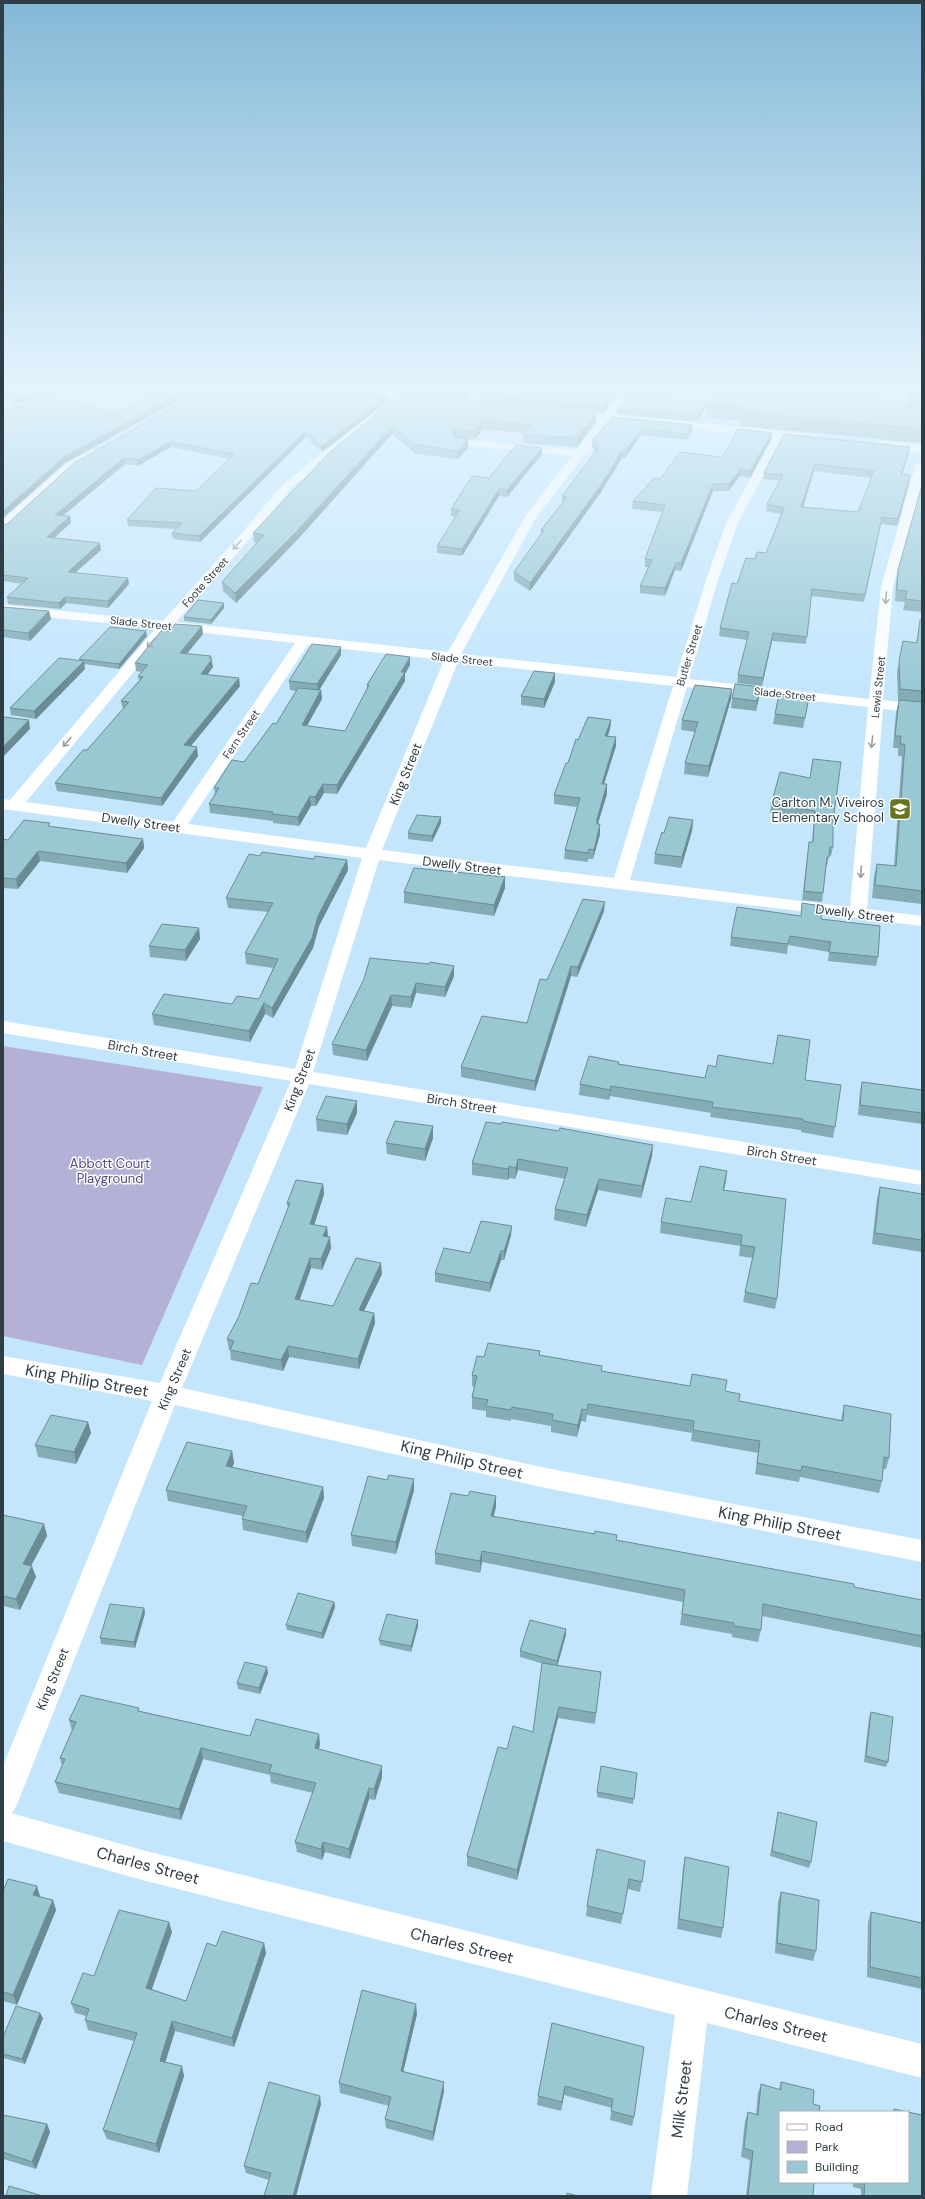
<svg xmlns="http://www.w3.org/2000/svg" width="925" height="2199" font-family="'DM Sans',sans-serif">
<rect width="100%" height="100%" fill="#c4e6fd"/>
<path fill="#b3b1d5" d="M 3,1046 L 263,1087 L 142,1365 L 3,1336 Z"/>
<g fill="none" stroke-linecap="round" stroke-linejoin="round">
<path stroke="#fff" stroke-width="6" d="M 456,442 L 579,453"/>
<path fill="#fff" fill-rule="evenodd" d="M 59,383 L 102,383 L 111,386 L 106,389 L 64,386 Z
M 484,383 L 494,383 L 473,405 L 465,405 L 465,401 Z
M 628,383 L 638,383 L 613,419 L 537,516 L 461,654 L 676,677 L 706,580 L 726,523 L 775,435 L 780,432 L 785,435 L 738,523 L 718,580 L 689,679 L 869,699 L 881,587 L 916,464 L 922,461 L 922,484 L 893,587 L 883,700 L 922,705 L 922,713 L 883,709 L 867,909 L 922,916 L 922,926 L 379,860 L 313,1072 L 922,1171 L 922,1185 L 309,1084 L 182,1388 L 546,1468 L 922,1540 L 922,1562 L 546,1488 L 175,1405 L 18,1802 L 13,1812 L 11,1813 L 146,1851 L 922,2044 L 922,2078 L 707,2023 L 687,2196 L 651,2196 L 675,2015 L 146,1881 L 3,1841 L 3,1766 L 152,1401 L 3,1374 L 3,1356 L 160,1383 L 291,1081 L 3,1033 L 3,1021 L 295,1069 L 362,858 L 3,809 L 3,799 L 10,800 L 156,628 L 3,613 L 3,605 L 163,621 L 246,528 L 283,484 L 370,415 L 378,415 L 379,417 L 378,419 L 291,488 L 254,534 L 176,622 L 448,652 L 526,515 ZM 169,629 L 295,643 L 173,822 L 26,802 ZM 308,645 L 444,660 L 366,848 L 188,824 ZM 458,662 L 673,686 L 614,878 L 382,850 ZM 687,687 L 868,707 L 850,907 L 630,880 Z
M 97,448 L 101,449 L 103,451 L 101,453 L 74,468 L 7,529 L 3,530 L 3,520 L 66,464 Z"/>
<path fill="#fff" fill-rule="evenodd" d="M 110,383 L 129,383 L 127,385 L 3,414 L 3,408 Z
M 359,390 L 428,397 L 434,400 L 428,403 L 355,395 L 353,393 Z
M 566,410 L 814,434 L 820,438 L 814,442 L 562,415 L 560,413 Z
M 880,441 L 922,445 L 922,453 L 876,448 L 874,445 L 876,442 Z"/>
</g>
<path fill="#84acb5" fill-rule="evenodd" d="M 3,383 L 66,383 L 67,388 L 41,394 L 41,398 L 15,404 L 14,398 L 3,397 Z
M 145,383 L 209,383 L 65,463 L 114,414 L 169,390 Z
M 215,383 L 388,396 L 388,401 L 322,452 L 306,437 L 200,542 L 173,539 L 172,533 L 176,529 L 128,526 L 127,520 L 196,491 L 230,459 L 171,447 L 138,466 L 125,464 L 63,516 L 71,523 L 54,537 L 101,550 L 75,573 L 129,584 L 108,608 L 66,603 L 60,609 L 8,604 L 7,597 L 22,584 L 3,581 L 3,525 L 7,524 Z
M 291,383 L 482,383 L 465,399 Z
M 491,383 L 626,383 L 603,413 L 479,401 L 479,395 Z
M 637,383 L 679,383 L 668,400 L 705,409 L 697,422 L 618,414 L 618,409 Z
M 922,383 L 922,443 L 740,426 L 741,421 L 705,417 L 707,404 L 887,402 L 906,406 L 908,396 Z
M 401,394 L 596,414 L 596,422 L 577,447 L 523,443 L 523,435 L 524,433 L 483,429 L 475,439 L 456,438 L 468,439 L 468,448 L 458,459 L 416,454 L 392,434 L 298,539 L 236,603 L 223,591 L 222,582 L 257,543 L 254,542 L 253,533 Z
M 612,417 L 692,425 L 692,432 L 686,440 L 641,435 L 625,458 L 622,458 L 601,492 L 530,591 L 514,580 L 514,572 L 541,534 L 541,530 L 562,503 L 562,496 L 594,453 L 594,448 L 592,448 L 592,441 Z
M 772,433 L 771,439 L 750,478 L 740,476 L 728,491 L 713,491 L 681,571 L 675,570 L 665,596 L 640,593 L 640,586 L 648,567 L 645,567 L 645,559 L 663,512 L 632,509 L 633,501 L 660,479 L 721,457 Z
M 784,434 L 909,453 L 902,474 L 910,475 L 909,482 L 897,526 L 881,524 L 864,602 L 811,596 L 806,644 L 772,641 L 762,686 L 737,683 L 738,675 L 747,640 L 719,636 L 720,628 L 737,584 L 766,553 L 781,514 L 766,511 L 767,504 L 780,481 L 763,479 L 764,473 ZM 814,471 L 872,478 L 858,512 L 803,507 Z
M 542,448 L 542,454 L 507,497 L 499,496 L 462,556 L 437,553 L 437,546 L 456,517 L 451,516 L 451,509 L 489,478 Z
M 922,485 L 922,612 L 903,610 L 905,602 L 895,601 L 896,581 L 898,570 Z
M 3,607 L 49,611 L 51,619 L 30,641 L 3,637 Z
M 224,608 L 211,624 L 184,621 L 184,617 Z
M 920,620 L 922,620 L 922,904 L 872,898 L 874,876 L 877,864 L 894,866 L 902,756 L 898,756 L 898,748 L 893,748 L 896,712 L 899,700 L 898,700 L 897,672 L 903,641 L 916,643 Z
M 203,634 L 187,653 L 211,659 L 213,667 L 207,674 L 240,686 L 191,746 L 198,756 L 162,806 L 57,791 L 55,783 L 87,750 L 123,709 L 121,701 L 139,681 L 138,676 L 142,672 L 136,671 L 135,663 Z
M 147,636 L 119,669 L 84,664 L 85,669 L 36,719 L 11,715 L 10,708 L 79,661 L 79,659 Z
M 341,655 L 319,690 L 321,690 L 322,699 L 307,726 L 345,731 L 367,689 L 367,685 L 410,665 L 405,674 L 405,681 L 337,794 L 324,793 L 316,806 L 311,806 L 299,826 L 273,823 L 273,821 L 210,813 L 209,804 L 215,794 L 214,788 L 244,762 L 276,724 L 296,691 L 290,690 L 289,681 Z
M 555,682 L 544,708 L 521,705 L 521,696 Z
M 761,687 L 759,697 L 756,711 L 731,708 L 732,698 Z
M 809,697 L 803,728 L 773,724 L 775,714 Z
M 731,699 L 708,777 L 684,774 L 685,763 L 695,732 L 681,730 L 682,720 Z
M 611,720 L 610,729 L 608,736 L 616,746 L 604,784 L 607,794 L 598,824 L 600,834 L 593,859 L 588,859 L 588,862 L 564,859 L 565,850 L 577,807 L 554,804 L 554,795 L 578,740 Z
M 780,772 L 833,821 L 833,847 L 831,856 L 829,855 L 827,866 L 826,866 L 822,902 L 802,900 L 809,842 L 812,842 L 814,819 L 770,813 L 771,805 Z
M 441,817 L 441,823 L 432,842 L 408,839 L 408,833 Z
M 693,820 L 692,831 L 681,868 L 654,864 L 655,854 L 664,833 Z
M 51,827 L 143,839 L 144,848 L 127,873 L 40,861 L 18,889 L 3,888 L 3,839 L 8,840 Z
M 260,856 L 314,859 L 347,860 L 348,870 L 319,926 L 313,948 L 273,1018 L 265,1014 L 250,1042 L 154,1025 L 152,1014 L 232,1004 L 259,999 L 273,968 L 246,964 L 245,953 L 268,912 L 228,908 L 226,898 Z
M 505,877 L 505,888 L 494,916 L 404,903 L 404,892 Z
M 802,903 L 821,919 L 878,957 L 876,966 L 828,961 L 829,952 L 788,945 L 787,954 L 730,946 L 731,937 L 801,916 Z
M 604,911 L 577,977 L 571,976 L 535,1091 L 461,1077 L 461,1067 L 527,1023 L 547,980 Z
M 199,928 L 200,939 L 186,961 L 150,957 L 149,946 Z
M 429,964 L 454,966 L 454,976 L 445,997 L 416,993 L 411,1008 L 392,1006 L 367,1061 L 333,1055 L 332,1044 Z
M 619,1062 L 619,1064 L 705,1078 L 805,1080 L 835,1127 L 833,1138 L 801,1132 L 801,1130 L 710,1117 L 711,1113 L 610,1096 L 609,1100 L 579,1095 L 580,1084 Z
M 862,1082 L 922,1090 L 922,1124 L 858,1115 L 860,1091 Z
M 357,1113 L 347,1135 L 317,1131 L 316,1119 Z
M 486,1122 L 652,1156 L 641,1198 L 598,1190 L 586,1227 L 554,1220 L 555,1209 L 565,1179 L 518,1170 L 515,1179 L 509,1178 L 508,1180 L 472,1175 L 472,1163 Z
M 433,1138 L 425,1161 L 387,1154 L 386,1143 Z
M 726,1181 L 724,1190 L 786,1199 L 777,1299 L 775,1309 L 743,1302 L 745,1292 L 753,1258 L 739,1256 L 740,1246 L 660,1233 L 661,1222 L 691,1202 Z
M 323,1184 L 324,1194 L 314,1225 L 327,1227 L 328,1237 L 331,1248 L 322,1270 L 311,1268 L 299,1300 L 333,1306 L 382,1274 L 364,1311 L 374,1313 L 375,1323 L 359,1369 L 289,1357 L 283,1371 L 231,1360 L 230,1350 L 229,1350 L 227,1339 L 258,1284 L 288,1209 L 287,1203 Z
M 880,1187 L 922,1200 L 922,1252 L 872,1244 L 877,1198 Z
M 511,1235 L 504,1260 L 501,1260 L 490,1292 L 435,1282 L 435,1273 L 470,1253 Z
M 540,1351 L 540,1355 L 602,1371 L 690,1386 L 725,1391 L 739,1401 L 841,1420 L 844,1405 L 889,1458 L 886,1469 L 883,1469 L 882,1481 L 879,1493 L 800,1477 L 799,1482 L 755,1474 L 758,1453 L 691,1441 L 692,1433 L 587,1415 L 586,1422 L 581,1421 L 577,1437 L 551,1432 L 551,1426 L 511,1419 L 511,1421 L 486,1417 L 486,1411 L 472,1409 L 472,1397 L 474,1387 L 472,1386 L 472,1375 Z
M 88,1422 L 91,1433 L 76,1464 L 38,1457 L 35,1445 Z
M 232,1451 L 234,1463 L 232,1467 L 323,1487 L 324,1498 L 307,1543 L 243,1530 L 242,1519 L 243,1516 L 168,1501 L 166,1490 Z
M 414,1490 L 396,1554 L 352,1546 L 351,1535 Z
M 468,1496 L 496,1496 L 496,1507 L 493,1516 L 854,1587 L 922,1600 L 922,1648 L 762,1616 L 761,1630 L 758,1642 L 732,1637 L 732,1634 L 680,1625 L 683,1602 L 482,1562 L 480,1573 L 435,1564 L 435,1553 Z
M 3,1515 L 44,1524 L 47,1536 L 31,1566 L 36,1577 L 20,1610 L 3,1606 Z
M 334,1602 L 335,1607 L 323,1639 L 287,1630 L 286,1625 Z
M 144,1608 L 145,1613 L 135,1648 L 101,1644 L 100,1638 Z
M 418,1620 L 418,1626 L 411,1652 L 380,1645 L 379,1640 Z
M 566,1635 L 557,1666 L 601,1672 L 595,1724 L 558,1718 L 517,1880 L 467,1866 L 467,1856 L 507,1749 L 533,1732 L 544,1664 L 520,1657 L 520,1651 Z
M 268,1673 L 260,1694 L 238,1689 L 237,1683 Z
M 139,1711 L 250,1736 L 320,1744 L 319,1749 L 382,1766 L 382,1777 L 375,1800 L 369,1799 L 350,1859 L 325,1852 L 322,1860 L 297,1852 L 295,1842 L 313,1793 L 271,1783 L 270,1775 L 203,1759 L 181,1820 L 59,1793 L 55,1782 L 62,1766 L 60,1758 L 72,1731 L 69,1720 Z
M 871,1712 L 888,1762 L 886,1767 L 864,1762 L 869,1717 Z
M 637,1773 L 633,1804 L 597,1797 L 597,1792 Z
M 778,1812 L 811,1862 L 809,1868 L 770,1856 Z
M 685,1857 L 723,1928 L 721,1938 L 677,1929 L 683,1868 Z
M 645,1861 L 640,1892 L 628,1889 L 621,1924 L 586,1916 L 587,1906 Z
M 3,1891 L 40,1896 L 40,1897 L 53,1900 L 56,1910 L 17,2005 L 3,2001 Z
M 781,1892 L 816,1951 L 813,1961 L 775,1953 L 778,1902 Z
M 871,1912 L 922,1923 L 922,1989 L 867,1977 L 868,1922 Z
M 172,1932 L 152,1989 L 186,2001 L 216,1946 L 264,1943 L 266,1953 L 234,2047 L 175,2031 L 165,2062 L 184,2076 L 159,2153 L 107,2139 L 103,2130 L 134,2041 L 88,2030 L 85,2020 L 86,2016 L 75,2013 L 71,2003 L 94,1976 Z
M 417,2014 L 403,2072 L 444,2091 L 433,2141 L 386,2128 L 385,2119 L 389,2106 L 340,2093 L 339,2083 Z
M 43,2018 L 25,2064 L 3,2058 L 3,2037 Z
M 552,2023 L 634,2117 L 632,2126 L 610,2120 L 612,2108 L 564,2095 L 561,2111 L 537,2105 L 538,2096 Z
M 781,2082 L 813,2104 L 813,2196 L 746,2196 L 750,2160 L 741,2157 L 745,2121 L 748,2112 L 756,2114 L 758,2093 L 761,2084 L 779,2089 Z
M 321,2104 L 296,2196 L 264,2196 L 269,2180 L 246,2173 L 244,2166 Z
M 894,2109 L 922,2115 L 922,2196 L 861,2196 L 861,2189 L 853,2187 L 853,2182 L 908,2182 L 908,2112 L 893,2112 Z
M 3,2115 L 47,2124 L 50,2132 L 36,2169 L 3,2159 Z"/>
<path fill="#6b8c94" d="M 64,383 L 66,383 L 67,388 L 41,394 L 41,398 L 15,404 L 14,398 L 35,390 Z
M 198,383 L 209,383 L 65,463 L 3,518 L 3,511 L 64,457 Z
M 476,383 L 482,383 L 465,399 L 465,394 Z
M 622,383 L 626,383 L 603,413 L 603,407 Z
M 676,383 L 679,383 L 664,405 L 664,399 Z
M 388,396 L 388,401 L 322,452 L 322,446 Z
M 706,404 L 705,409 L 697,422 L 698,416 Z
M 596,414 L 596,422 L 577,447 L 577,438 Z
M 483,420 L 483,429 L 475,439 L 475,431 Z
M 692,425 L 692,432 L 686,440 L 687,434 Z
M 392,426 L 392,434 L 298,539 L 236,603 L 235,593 Z
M 456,429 L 456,438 L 453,439 L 453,431 Z
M 642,429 L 641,435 L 625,458 L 625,451 Z
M 306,431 L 306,437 L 200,542 L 199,536 Z
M 772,433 L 771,439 L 750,478 L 750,471 Z
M 468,439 L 468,448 L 458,459 L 458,451 Z
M 170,442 L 171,447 L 138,466 L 138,460 Z
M 910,447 L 909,453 L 900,481 L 901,474 Z
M 542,448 L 542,454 L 507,497 L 507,490 Z
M 622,451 L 622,458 L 601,492 L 530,591 L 530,583 Z
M 124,458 L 125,464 L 56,521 L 55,515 Z
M 815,464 L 814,471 L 801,514 L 801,507 Z
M 741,469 L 740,476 L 728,491 L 729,484 Z
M 910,475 L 909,482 L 897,526 L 898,519 Z
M 713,484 L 713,491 L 681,571 L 681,563 Z
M 499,489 L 499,496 L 462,556 L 462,549 Z
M 70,516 L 71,523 L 48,543 L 47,537 Z
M 100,543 L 101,550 L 69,578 L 68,572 Z
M 676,563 L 675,570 L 665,596 L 665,588 Z
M 128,578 L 129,584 L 108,608 L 108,601 Z
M 65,597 L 66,603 L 60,609 L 59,603 Z
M 224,603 L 224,608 L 211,624 L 211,620 Z
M 49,611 L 51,619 L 30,641 L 28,633 Z
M 202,626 L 203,634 L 181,661 L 180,653 Z
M 146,631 L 147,636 L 119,669 L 119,664 Z
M 773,633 L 772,641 L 762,686 L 763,678 Z
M 341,647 L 341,655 L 318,692 L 317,684 Z
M 211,656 L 213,667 L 202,682 L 201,674 Z
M 410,657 L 410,665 L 405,674 L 405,681 L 337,794 L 337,785 Z
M 84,661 L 85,669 L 36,719 L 34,711 Z
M 555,673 L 555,682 L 544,708 L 544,699 Z
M 239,678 L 240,686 L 185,753 L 184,745 Z
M 761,687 L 759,697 L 756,711 L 757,701 Z
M 732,689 L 731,699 L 708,777 L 709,766 Z
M 321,690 L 322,699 L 302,734 L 302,725 Z
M 29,720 L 30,729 L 3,757 L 3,747 Z
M 611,720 L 610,729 L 604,745 L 605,736 Z
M 616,737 L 616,746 L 601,793 L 602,784 Z
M 197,747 L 198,756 L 162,806 L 161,798 Z
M 323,784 L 324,793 L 316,806 L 315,797 Z
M 607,784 L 607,794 L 596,829 L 597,819 Z
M 310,796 L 311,806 L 299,826 L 298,817 Z
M 441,817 L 441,823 L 432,842 L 432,836 Z
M 693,820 L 692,831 L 681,868 L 682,857 Z
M 600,824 L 600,834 L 593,859 L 594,850 Z
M 143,839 L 144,848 L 127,873 L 126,863 Z
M 38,851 L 40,861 L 18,889 L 16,879 Z
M 347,860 L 348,870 L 319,926 L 313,948 L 273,1018 L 272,1008 Z
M 505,877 L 505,888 L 494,916 L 494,905 Z
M 605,902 L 604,911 L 577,977 L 578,967 Z
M 199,928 L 200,939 L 186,961 L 185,950 Z
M 454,966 L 454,976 L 445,997 L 445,987 Z
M 571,966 L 571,976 L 535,1091 L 535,1081 Z
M 416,983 L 416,993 L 411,1008 L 411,997 Z
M 391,995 L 392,1006 L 367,1061 L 366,1050 Z
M 264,1003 L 265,1014 L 250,1042 L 249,1031 Z
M 611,1086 L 610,1096 L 609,1100 L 610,1090 Z
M 357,1101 L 357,1113 L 347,1135 L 347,1124 Z
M 433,1126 L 433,1138 L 425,1161 L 425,1149 Z
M 653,1145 L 652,1156 L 641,1198 L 642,1186 Z
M 518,1159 L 518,1170 L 515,1179 L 516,1168 Z
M 509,1166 L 509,1178 L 508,1180 L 508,1169 Z
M 727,1171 L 726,1181 L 721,1201 L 723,1190 Z
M 599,1179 L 598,1190 L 586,1227 L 587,1215 Z
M 323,1184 L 324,1194 L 311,1235 L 310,1224 Z
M 512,1226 L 511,1235 L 504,1260 L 504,1251 Z
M 327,1227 L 328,1238 L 323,1236 Z
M 330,1237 L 331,1248 L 322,1270 L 321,1259 Z
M 501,1251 L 501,1260 L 490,1292 L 490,1283 Z
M 310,1258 L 311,1268 L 296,1310 L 295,1299 Z
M 381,1263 L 382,1274 L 359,1321 L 359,1310 Z
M 374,1313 L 375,1323 L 359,1369 L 358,1359 Z
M 288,1346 L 289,1357 L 283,1371 L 281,1360 Z
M 582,1409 L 581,1421 L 577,1437 L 578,1425 Z
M 88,1422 L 91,1433 L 76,1464 L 74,1452 Z
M 232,1451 L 234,1463 L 228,1478 L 226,1466 Z
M 414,1479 L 414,1490 L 396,1554 L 396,1542 Z
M 323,1487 L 324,1498 L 307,1543 L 306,1532 Z
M 496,1496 L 496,1507 L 491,1527 L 491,1516 Z
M 44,1524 L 47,1536 L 26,1575 L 23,1564 Z
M 482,1551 L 482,1562 L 480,1573 L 480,1561 Z
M 32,1566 L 36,1577 L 20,1610 L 16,1599 Z
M 334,1602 L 335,1607 L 323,1639 L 322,1633 Z
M 144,1608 L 145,1613 L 135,1648 L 134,1642 Z
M 418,1620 L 418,1626 L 411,1652 L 411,1646 Z
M 566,1629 L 566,1635 L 557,1667 L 557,1661 Z
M 267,1667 L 268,1673 L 260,1694 L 259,1688 Z
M 559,1707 L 558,1718 L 517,1880 L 517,1870 Z
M 319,1734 L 320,1744 L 316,1759 L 315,1748 Z
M 201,1748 L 203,1759 L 181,1820 L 179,1809 Z
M 382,1766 L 382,1777 L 375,1800 L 374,1789 Z
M 369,1788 L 369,1799 L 350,1859 L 349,1849 Z
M 323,1842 L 325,1852 L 322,1860 L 321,1849 Z
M 37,1886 L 40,1896 L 37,1905 L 33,1895 Z
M 53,1900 L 56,1910 L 17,2005 L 13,1995 Z
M 169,1922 L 172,1932 L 149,1997 L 146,1988 Z
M 264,1943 L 266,1953 L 234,2047 L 232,2038 Z
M 416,2004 L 417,2014 L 401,2081 L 401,2071 Z
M 40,2013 L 43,2018 L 25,2064 L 22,2059 Z
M 172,2021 L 175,2031 L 163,2070 L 160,2061 Z
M 182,2066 L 184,2076 L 159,2153 L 156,2144 Z
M 444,2082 L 444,2091 L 433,2141 L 433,2132 Z
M 565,2086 L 564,2095 L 561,2111 L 562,2102 Z
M 320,2096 L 321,2104 L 296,2196 L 293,2196 Z
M 47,2124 L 50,2132 L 36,2169 L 32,2162 Z"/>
<path fill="#99c8d3" stroke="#6b8c94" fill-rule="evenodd" d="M 3,383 L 64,383 L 35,390 L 40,392 L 14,398 L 19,394 L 3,391 Z
M 161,383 L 198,383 L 64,457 L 3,511 L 3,410 L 57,397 L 114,414 L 176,387 Z
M 215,383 L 254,383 L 388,396 L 322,446 L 306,431 L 199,536 L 172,533 L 182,523 L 127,520 L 156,488 L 196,491 L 234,454 L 170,442 L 138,460 L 124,458 L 55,515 L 70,516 L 47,537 L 100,543 L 68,572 L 128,578 L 108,601 L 65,597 L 59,603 L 7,597 L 28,578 L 3,575 L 3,525 L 7,524 L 74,463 Z
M 348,383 L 476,383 L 465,394 Z
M 491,383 L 622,383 L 603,407 L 479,395 Z
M 637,383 L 676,383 L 664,399 L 706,404 L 698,416 L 618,409 Z
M 727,383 L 838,383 L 887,402 L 899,403 L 922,412 L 922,429 L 742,412 L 744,408 L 707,404 Z
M 919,383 L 922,383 L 922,401 L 908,396 Z
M 401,394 L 596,414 L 577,438 L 523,435 L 531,425 L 483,420 L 475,431 L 456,429 L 453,431 L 454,437 L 468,439 L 458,451 L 416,445 L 392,426 L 298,530 L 235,593 L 222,582 L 264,535 L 253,533 L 330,452 Z
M 612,417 L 692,425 L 687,434 L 642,429 L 625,451 L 622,451 L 601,485 L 530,583 L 514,572 L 544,530 L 541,530 L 567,497 L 562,496 L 599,447 L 594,446 L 597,442 L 592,441 Z
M 737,429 L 772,433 L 750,471 L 741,469 L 729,484 L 713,484 L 681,563 L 676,563 L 665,588 L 640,586 L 652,560 L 645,559 L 665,505 L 633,501 L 654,478 L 660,479 L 680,452 L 721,457 L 731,444 Z
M 784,434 L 910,447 L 901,474 L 910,475 L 898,519 L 882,517 L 865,595 L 812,589 L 807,637 L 773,633 L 763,678 L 738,675 L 749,632 L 720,628 L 732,583 L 737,584 L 746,558 L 755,559 L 757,552 L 766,553 L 784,508 L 767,504 L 783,475 L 764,473 ZM 815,464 L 874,471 L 858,512 L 801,507 Z
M 516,445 L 542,448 L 507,490 L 499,489 L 462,549 L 437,546 L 460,510 L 451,509 L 472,476 L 489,478 Z
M 922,485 L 922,601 L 905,599 L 907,591 L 897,590 L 898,570 Z
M 198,600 L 224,603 L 211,620 L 184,617 Z
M 3,607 L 49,611 L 28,633 L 3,630 Z
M 920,620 L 922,620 L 922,691 L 900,689 L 899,661 L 903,641 L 917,643 Z
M 175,624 L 202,626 L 180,653 L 211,656 L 209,658 L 212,659 L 201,674 L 239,678 L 184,745 L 197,747 L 161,798 L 55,783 L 83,750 L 87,750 L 129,702 L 121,701 L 143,677 L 138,676 L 148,665 L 135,663 L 162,630 L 168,631 Z
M 110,627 L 146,631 L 119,664 L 79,659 Z
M 312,644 L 341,647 L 317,684 L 289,681 Z
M 386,654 L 410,657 L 401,672 L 405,672 L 337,785 L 323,784 L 315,797 L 310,796 L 298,817 L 272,814 L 273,812 L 209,804 L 219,788 L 214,788 L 232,760 L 244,762 L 273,723 L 276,724 L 298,688 L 321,690 L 302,725 L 345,731 L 369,685 L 367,685 Z
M 59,658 L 84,661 L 34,711 L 10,708 Z
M 534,671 L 555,673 L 544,699 L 521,696 Z
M 735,684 L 761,687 L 757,701 L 732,698 Z
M 695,685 L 732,689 L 709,766 L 685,763 L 698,722 L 682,720 Z
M 779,694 L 809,697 L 805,718 L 775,714 Z
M 899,700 L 922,702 L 922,891 L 875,885 L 877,864 L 896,866 L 905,744 L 900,744 L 901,736 L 895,736 Z
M 3,717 L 4,717 L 29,720 L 3,747 Z
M 588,717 L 611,720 L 605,736 L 616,737 L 602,784 L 607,784 L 597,819 L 597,824 L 600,824 L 594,850 L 589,849 L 588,853 L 565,850 L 580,798 L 554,795 L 566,763 L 568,763 L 576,739 L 578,740 Z
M 813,759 L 841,762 L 833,821 L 833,847 L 830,847 L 829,857 L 827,857 L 823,893 L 804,891 L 809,842 L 813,842 L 815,811 L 771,805 L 780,772 L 810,778 Z
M 417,815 L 441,817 L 432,836 L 408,833 Z
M 669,817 L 693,820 L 682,857 L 655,854 L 662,832 L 664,833 Z
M 24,820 L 50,823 L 48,826 L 143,839 L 126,863 L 38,851 L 16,879 L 3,878 L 3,839 L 8,840 Z
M 262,852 L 314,859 L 315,856 L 347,860 L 318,916 L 312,938 L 272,1008 L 264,1003 L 249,1031 L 152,1014 L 164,994 L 232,1004 L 237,996 L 259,999 L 278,959 L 245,953 L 273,903 L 226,898 L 249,854 L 260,856 Z
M 414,868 L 505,877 L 494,905 L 404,892 Z
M 583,899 L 605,902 L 578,967 L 571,966 L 535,1081 L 461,1067 L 482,1016 L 527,1023 L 540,979 L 547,980 Z
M 802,903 L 822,906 L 821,919 L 880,926 L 878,957 L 829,952 L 831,942 L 790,936 L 788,944 L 731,937 L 737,907 L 801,916 Z
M 162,924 L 199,928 L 185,950 L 149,946 Z
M 370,958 L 429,964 L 430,962 L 454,966 L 445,987 L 416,983 L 411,997 L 391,995 L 366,1050 L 332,1044 L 364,979 Z
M 778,1035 L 810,1040 L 805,1080 L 841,1085 L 835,1127 L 803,1121 L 803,1119 L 712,1107 L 713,1102 L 611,1086 L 610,1090 L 580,1084 L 589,1056 L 619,1062 L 618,1064 L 705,1078 L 708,1065 L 716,1067 L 718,1055 L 773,1064 Z
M 862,1082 L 922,1090 L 922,1113 L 860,1105 Z
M 326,1096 L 357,1101 L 347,1124 L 316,1119 Z
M 395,1121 L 433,1126 L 425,1149 L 386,1143 Z
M 486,1122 L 501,1124 L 502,1122 L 559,1131 L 560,1128 L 653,1145 L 642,1186 L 599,1179 L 587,1215 L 555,1209 L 568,1168 L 518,1159 L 516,1168 L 509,1166 L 508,1169 L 472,1163 Z
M 700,1166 L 727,1171 L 723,1190 L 786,1199 L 777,1299 L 745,1292 L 755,1247 L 741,1245 L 742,1235 L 661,1222 L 666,1198 L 691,1202 Z
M 296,1180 L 323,1184 L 310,1224 L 327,1227 L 323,1236 L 330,1237 L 321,1259 L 310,1258 L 295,1299 L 333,1306 L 356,1258 L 381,1263 L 359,1310 L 374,1313 L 358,1359 L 288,1346 L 281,1360 L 230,1350 L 234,1341 L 227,1339 L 239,1316 L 251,1283 L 258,1284 L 290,1203 L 287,1203 Z
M 880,1187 L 922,1194 L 922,1240 L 875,1233 Z
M 481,1221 L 512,1226 L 504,1251 L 501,1251 L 490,1283 L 435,1273 L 444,1248 L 470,1253 Z
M 488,1343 L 540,1351 L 539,1355 L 602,1366 L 601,1371 L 690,1386 L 692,1374 L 727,1380 L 725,1391 L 740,1394 L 739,1401 L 843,1421 L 844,1405 L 891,1414 L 889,1458 L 884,1457 L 882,1481 L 802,1466 L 801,1471 L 757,1463 L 760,1441 L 693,1430 L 694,1421 L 588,1404 L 587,1410 L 582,1409 L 578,1425 L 552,1420 L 553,1414 L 512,1407 L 511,1410 L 486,1406 L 488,1400 L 472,1397 L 477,1376 L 472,1375 L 477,1356 L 484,1357 Z
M 51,1415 L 88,1422 L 74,1452 L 35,1445 Z
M 187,1442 L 232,1451 L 226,1466 L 323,1487 L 306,1532 L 242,1519 L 247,1506 L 166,1490 Z
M 389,1475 L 414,1479 L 396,1542 L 351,1535 L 368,1476 L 387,1480 Z
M 470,1491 L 496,1496 L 491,1516 L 595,1534 L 595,1531 L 617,1535 L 616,1540 L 854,1584 L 854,1587 L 922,1600 L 922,1636 L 763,1604 L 761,1630 L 734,1626 L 734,1623 L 682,1614 L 685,1590 L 482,1551 L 480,1561 L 435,1553 L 451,1493 L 468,1496 Z
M 3,1515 L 44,1524 L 23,1564 L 32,1566 L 16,1599 L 3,1596 Z
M 298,1593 L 334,1602 L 322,1633 L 286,1625 Z
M 110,1604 L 144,1608 L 134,1642 L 100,1638 Z
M 387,1614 L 418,1620 L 411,1646 L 379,1640 Z
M 530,1620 L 566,1629 L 557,1661 L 520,1651 Z
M 245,1662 L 267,1667 L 259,1688 L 237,1683 Z
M 542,1663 L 601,1672 L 596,1713 L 559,1707 L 517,1870 L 467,1856 L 498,1747 L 507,1749 L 513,1726 L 533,1732 Z
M 81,1695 L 139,1708 L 138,1711 L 250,1736 L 256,1719 L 319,1734 L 315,1748 L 382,1766 L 374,1789 L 369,1788 L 349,1849 L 323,1842 L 321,1849 L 295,1842 L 316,1783 L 269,1772 L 272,1765 L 201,1748 L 179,1809 L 55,1782 L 65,1759 L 60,1758 L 76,1722 L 69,1720 Z
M 871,1712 L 893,1717 L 888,1762 L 866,1756 Z
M 601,1766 L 637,1773 L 634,1799 L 597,1792 Z
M 778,1812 L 817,1822 L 811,1862 L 772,1851 Z
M 597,1849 L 645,1861 L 642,1882 L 629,1879 L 623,1914 L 587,1906 Z
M 685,1857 L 729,1867 L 723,1928 L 679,1919 Z
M 8,1879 L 37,1886 L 33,1895 L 53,1900 L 13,1995 L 3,1992 L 3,1891 Z
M 781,1892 L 819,1900 L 816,1951 L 777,1943 Z
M 119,1910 L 169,1922 L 146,1988 L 186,2001 L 207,1943 L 216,1946 L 222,1931 L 264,1943 L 232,2038 L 172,2021 L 160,2061 L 182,2066 L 156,2144 L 103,2130 L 137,2033 L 85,2020 L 89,2009 L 71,2003 L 83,1973 L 94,1976 Z
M 871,1912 L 922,1923 L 922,1978 L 870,1967 Z
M 362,1990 L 416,2004 L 401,2071 L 444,2082 L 433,2132 L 385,2119 L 391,2097 L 339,2083 Z
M 16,2006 L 40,2013 L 22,2059 L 3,2054 L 3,2037 Z
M 552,2023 L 644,2047 L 634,2117 L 611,2111 L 613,2099 L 565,2086 L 562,2102 L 538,2096 Z
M 269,2082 L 320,2096 L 293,2196 L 264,2196 L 271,2173 L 244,2166 Z
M 781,2082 L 814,2090 L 813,2104 L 820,2106 L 819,2112 L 780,2112 L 780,2182 L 814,2182 L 813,2196 L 748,2196 L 753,2151 L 744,2148 L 748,2112 L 758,2115 L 761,2084 L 781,2090 Z
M 894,2109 L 922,2115 L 922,2196 L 864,2196 L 865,2182 L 908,2182 L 908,2112 L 894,2112 Z
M 3,2115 L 47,2124 L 32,2162 L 3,2152 Z
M 9,2186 L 43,2196 L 6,2196 Z
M 567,2193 L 578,2196 L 567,2196 Z"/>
<defs><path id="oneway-shaft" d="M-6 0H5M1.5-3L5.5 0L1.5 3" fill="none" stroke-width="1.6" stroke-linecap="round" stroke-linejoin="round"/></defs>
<g stroke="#979ea2">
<use href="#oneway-shaft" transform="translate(237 545) rotate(132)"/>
<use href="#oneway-shaft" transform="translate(886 598) rotate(95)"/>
<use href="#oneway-shaft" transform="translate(151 643) rotate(130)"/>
<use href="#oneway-shaft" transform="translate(67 742) rotate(130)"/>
<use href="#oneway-shaft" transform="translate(872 742) rotate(96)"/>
<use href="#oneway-shaft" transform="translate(861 872) rotate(94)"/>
</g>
<linearGradient id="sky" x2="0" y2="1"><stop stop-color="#83b8d6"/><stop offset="0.56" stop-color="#e4f4fe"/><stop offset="1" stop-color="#e4f4fe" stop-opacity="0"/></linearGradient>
<rect width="925" height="690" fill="url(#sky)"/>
<defs>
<g id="school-square" transform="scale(1.15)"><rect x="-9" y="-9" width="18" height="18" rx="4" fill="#69731d" stroke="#fff"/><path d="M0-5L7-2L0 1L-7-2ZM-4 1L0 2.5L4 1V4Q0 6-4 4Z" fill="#fff"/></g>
</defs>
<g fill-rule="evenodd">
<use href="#school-square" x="900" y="809"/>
</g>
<g text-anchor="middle" stroke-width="3" stroke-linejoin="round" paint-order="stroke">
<g font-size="11" fill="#2f3d46" stroke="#fff">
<text transform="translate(205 582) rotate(-48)" y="4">Foote Street</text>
<text transform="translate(141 623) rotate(6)" y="4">Slade Street</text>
<text transform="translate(689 655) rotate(-73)" y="4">Butler Street</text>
<text transform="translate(462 659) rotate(6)" y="4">Slade Street</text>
<text transform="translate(878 687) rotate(-84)" y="4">Lewis Street</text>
<text transform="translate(785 694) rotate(6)" y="4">Slade Street</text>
<text transform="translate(241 734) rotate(-56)" y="4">Fern Street</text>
</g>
<g font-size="13" fill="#2f3d46" stroke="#fff">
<text transform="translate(405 774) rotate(-68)" y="5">King Street</text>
<text transform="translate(141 822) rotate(8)" y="5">Dwelly Street</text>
<text transform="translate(462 865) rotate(7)" y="5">Dwelly Street</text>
<text transform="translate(855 913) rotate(7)" y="5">Dwelly Street</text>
<text transform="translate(143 1050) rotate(10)" y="5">Birch Street</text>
<text transform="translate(299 1080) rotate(-69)" y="5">King Street</text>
<text transform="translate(462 1103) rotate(9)" y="5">Birch Street</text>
<text transform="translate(782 1155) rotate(9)" y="5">Birch Street</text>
<text transform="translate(174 1379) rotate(-67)" y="5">King Street</text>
<text transform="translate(52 1679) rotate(-68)" y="5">King Street</text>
</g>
<g font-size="13" fill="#2f3d46" stroke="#fff" text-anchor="end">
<text x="884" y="807">Carlton M. Viveiros<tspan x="884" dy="15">Elementary School</tspan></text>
</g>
<g font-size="13" fill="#504b7d" stroke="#fff">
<text x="110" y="1168">Abbott Court<tspan x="110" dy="15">Playground</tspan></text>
</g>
<g font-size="16" fill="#2f3d46" stroke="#fff">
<text transform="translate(87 1380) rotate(10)" y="6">King Philip Street</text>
<text transform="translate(462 1459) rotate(13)" y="6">King Philip Street</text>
<text transform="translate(780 1523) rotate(11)" y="6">King Philip Street</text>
<text transform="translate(148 1865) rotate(15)" y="6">Charles Street</text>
<text transform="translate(462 1945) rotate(14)" y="6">Charles Street</text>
<text transform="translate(776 2024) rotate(14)" y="6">Charles Street</text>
<text transform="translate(681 2099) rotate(-83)" y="6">Milk Street</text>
</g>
</g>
<rect width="925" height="2199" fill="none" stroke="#2f3d46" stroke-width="8"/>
<rect x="779" y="2111" width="130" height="72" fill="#ffffff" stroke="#acb1b5"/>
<rect x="787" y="2124" width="20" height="6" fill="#ffffff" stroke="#acb1b5"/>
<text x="815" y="2131" font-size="12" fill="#2f3d46">Road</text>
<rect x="787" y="2141" width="20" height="12" fill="#b3b1d5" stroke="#acb1b5"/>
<text x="815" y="2151" font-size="12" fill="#2f3d46">Park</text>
<rect x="787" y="2161" width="20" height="12" fill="#99c8d3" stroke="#acb1b5"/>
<text x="815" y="2171" font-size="12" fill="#2f3d46">Building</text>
</svg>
